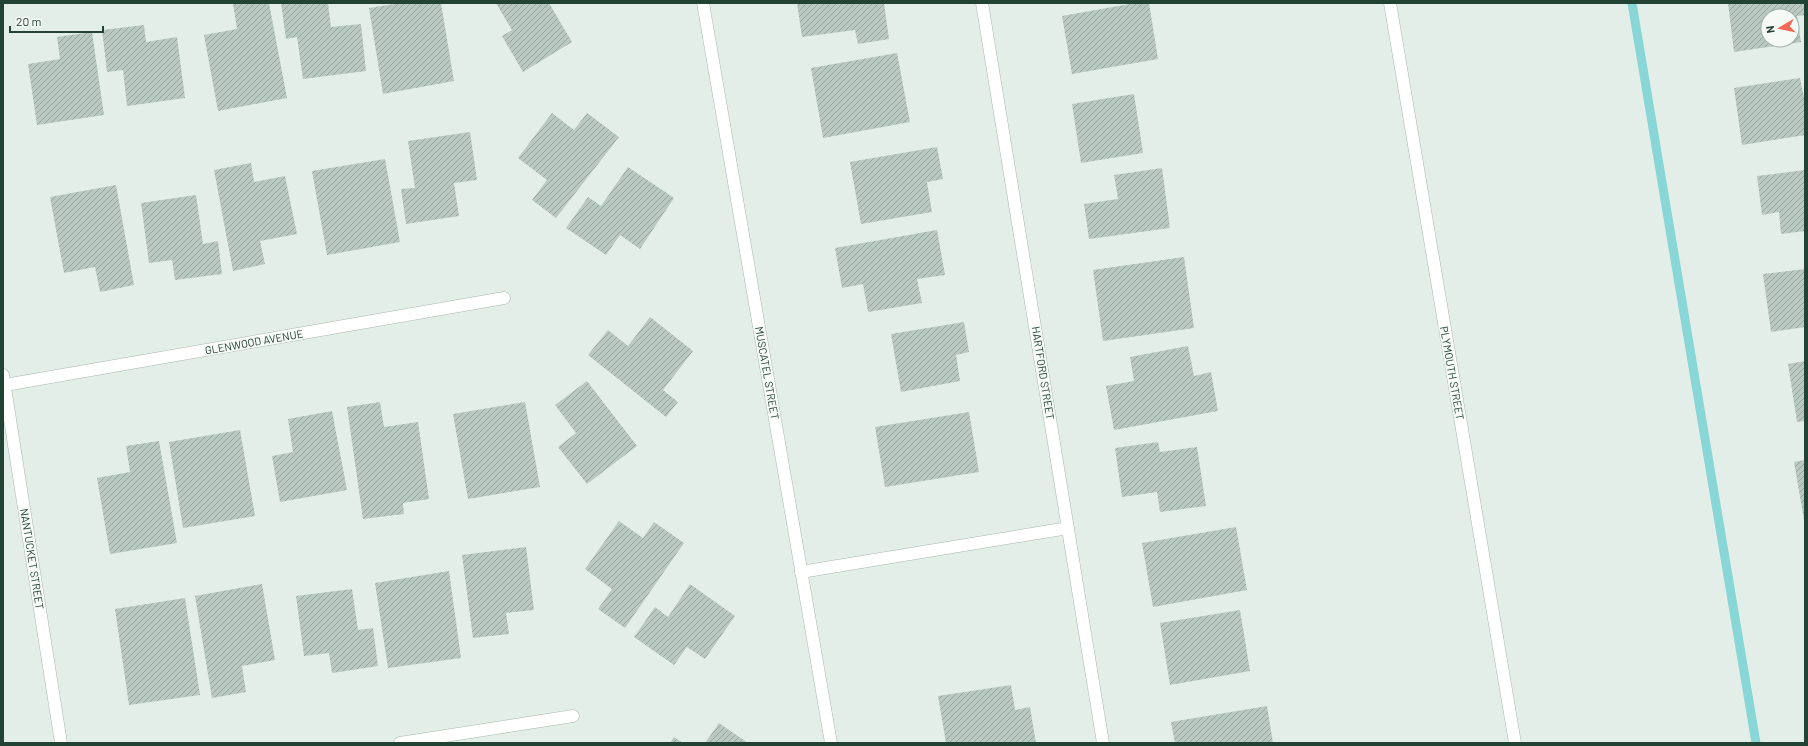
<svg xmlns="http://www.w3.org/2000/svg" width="1808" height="746" font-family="Barlow,sans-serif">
<defs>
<pattern id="building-hatch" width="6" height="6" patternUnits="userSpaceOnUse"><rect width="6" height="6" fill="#b9c9c1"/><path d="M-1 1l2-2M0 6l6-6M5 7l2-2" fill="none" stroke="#96a59e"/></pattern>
</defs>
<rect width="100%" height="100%" fill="#e4eee8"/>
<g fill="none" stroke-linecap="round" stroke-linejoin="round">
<path stroke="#89d6d7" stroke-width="9" d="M 1632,3 L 1756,743"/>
</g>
<path fill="url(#building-hatch)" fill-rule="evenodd" d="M 240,3 L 269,3 L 287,98 L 218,111 L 204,35 L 237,29 L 233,4 Z
M 281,3 L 328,3 L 331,27 L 361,24 L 366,71 L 303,79 L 297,37 L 286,39 Z
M 401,3 L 441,3 L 454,81 L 383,94 L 369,8 Z
M 496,3 L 549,3 L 572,42 L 523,72 L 502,36 L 512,30 Z
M 797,3 L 884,3 L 889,39 L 858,44 L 855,30 L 802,37 Z
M 1135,3 L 1149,3 L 1158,59 L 1072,74 L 1062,16 Z
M 1728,3 L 1805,3 L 1805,15 L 1797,16 L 1801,42 L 1734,52 ZM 1768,16 L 1792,16 L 1792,40 L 1768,40 Z
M 144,25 L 146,42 L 177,37 L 185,98 L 127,106 L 123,70 L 107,72 L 102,30 Z
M 92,32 L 104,115 L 37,125 L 28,64 L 60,59 L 57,37 Z
M 897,53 L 910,122 L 823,138 L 811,68 Z
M 1800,78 L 1805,102 L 1805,135 L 1742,145 L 1734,88 Z
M 1134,94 L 1143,153 L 1081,163 L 1072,104 Z
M 552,113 L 574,130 L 587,113 L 619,137 L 556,218 L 532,200 L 547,180 L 518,158 Z
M 470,132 L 477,180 L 454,183 L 459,216 L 406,224 L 401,189 L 415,188 L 408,141 Z
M 937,147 L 943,179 L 927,182 L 932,212 L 861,224 L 850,162 Z
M 385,159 L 400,242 L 327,255 L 312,171 Z
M 251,163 L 254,182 L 285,176 L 297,234 L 260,241 L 265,264 L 233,271 L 214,170 Z
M 628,167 L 674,198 L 640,249 L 620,235 L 606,255 L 566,228 L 588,197 L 601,206 Z
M 1162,168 L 1170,228 L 1089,239 L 1084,204 L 1118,199 L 1114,175 Z
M 1805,170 L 1805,231 L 1781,234 L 1779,212 L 1762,215 L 1757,176 Z
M 116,185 L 134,285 L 100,292 L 95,267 L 64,273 L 50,197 Z
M 196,195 L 203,244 L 218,241 L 222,274 L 175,280 L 172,260 L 149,263 L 141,203 Z
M 937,230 L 945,275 L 917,279 L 922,303 L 868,312 L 863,284 L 842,288 L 835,248 Z
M 1184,257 L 1194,328 L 1103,341 L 1093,270 Z
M 1805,269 L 1805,327 L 1771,332 L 1763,274 Z
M 650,317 L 693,351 L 663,390 L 678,402 L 666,417 L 588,355 L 608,330 L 628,346 Z
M 964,322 L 969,352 L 956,355 L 960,381 L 901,392 L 891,334 Z
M 1188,346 L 1194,376 L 1211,372 L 1218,411 L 1114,430 L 1106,386 L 1134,381 L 1130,357 Z
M 1805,361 L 1805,421 L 1797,422 L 1788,364 Z
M 587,381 L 637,446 L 587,484 L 558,447 L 576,433 L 555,405 Z
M 380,402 L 384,427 L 418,422 L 429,499 L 403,503 L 404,514 L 363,519 L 347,407 Z
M 525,402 L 540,487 L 468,499 L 453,414 Z
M 332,411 L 347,490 L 280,502 L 272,456 L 293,452 L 288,419 Z
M 969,412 L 979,472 L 885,487 L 875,427 Z
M 240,430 L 255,516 L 183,528 L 169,442 Z
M 159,441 L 177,543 L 110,554 L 97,478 L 130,472 L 126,446 Z
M 1158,442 L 1160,452 L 1197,447 L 1206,506 L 1160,512 L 1157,492 L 1122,497 L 1115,448 Z
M 1805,460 L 1805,520 L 1804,520 L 1794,462 Z
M 619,521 L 643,538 L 654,522 L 684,543 L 625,628 L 598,609 L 612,589 L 585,569 Z
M 1236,527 L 1247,590 L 1153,607 L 1142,543 Z
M 526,547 L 534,610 L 506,613 L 509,634 L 473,638 L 462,555 Z
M 449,571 L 461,658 L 388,668 L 375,583 Z
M 262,584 L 275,660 L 242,666 L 246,692 L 212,698 L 195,596 Z
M 690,584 L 735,616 L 705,659 L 687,647 L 674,665 L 634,637 L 655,607 L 668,617 Z
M 352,589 L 358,630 L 373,628 L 378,666 L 332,673 L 329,653 L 304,656 L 296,596 Z
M 185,598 L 200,695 L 129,705 L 115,609 Z
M 1240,610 L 1250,671 L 1170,685 L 1160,623 Z
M 1011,685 L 1015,710 L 1030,707 L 1036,743 L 946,743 L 938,696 Z
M 1267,706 L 1273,743 L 1175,743 L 1171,722 Z
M 719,723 L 748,743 L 705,743 Z
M 674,737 L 683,743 L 670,743 Z"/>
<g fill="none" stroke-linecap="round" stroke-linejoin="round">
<g stroke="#a6b7ae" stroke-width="13">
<path id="minor" d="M 982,3 L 1103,743
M 1390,3 L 1515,743
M 3,375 L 61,743
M 5,385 L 504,298
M 801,572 L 1068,528
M 400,743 L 573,716"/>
</g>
<g stroke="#a6b7ae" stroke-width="13">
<path id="tertiary" d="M 703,3 L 831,743"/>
</g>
<use href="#minor" stroke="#fff" stroke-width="12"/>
<use href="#tertiary" stroke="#fff" stroke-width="12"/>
</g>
<g text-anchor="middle" stroke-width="3" stroke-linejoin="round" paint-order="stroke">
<g font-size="11" fill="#224234" stroke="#f5faf7">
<text transform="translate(254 342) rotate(-10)" y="4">GLENWOOD AVENUE</text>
<text transform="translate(767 373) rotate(80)" y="4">MUSCATEL STREET</text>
<text transform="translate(1043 373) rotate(81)" y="4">HARTFORD STREET</text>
<text transform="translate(1452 373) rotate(80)" y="4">PLYMOUTH STREET</text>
<text transform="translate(32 559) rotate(81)" y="4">NANTUCKET STREET</text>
</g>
</g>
<rect width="1808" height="746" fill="none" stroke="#224234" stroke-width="8"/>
<g transform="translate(1780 28) rotate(261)"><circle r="19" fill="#f5faf7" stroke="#a1b0a9"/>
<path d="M0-3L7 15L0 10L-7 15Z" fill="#fb6655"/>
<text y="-6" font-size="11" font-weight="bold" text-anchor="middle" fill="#224234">N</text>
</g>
<path d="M10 26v6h93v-6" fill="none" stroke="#224234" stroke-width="2"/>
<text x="16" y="26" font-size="12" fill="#224234" stroke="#f5faf7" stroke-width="3" paint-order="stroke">20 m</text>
</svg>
